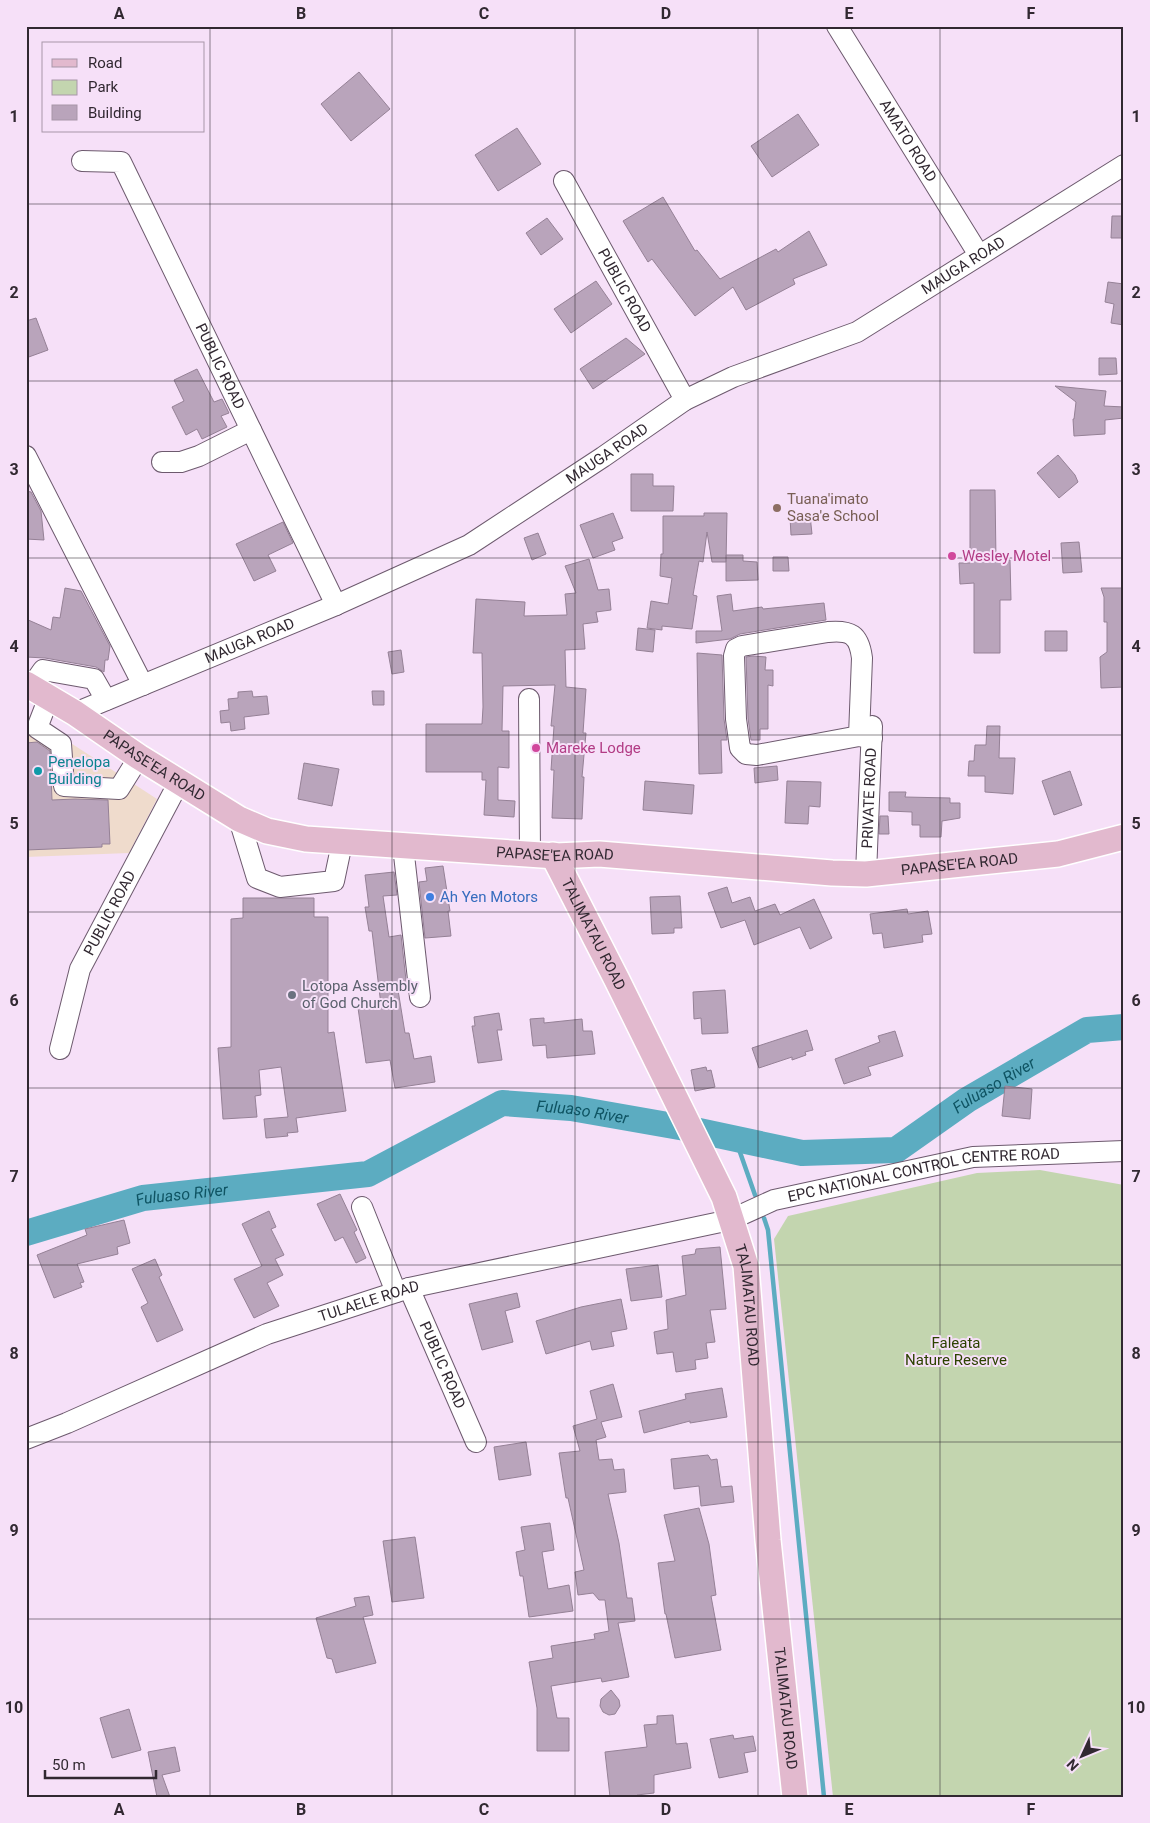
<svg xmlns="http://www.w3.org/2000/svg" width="1150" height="1823" font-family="Roboto,sans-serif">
<rect width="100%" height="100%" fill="#f6e0f8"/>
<path fill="#efdbcc" d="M 26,714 L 157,799 L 129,853 L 26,857 Z"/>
<path fill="#c3d5af" d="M 1040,1170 L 1124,1185 L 1124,1797 L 833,1797 L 774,1239 L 788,1216 L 977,1173 Z"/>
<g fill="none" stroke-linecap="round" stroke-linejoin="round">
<path stroke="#5cacc1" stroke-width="4.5" d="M 735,1138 L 755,1195
M 764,1218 L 768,1230 L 824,1797"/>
<path stroke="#5cacc1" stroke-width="26" id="s1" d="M 26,1233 L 143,1198 L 368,1174 L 502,1103 L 571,1108 L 685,1128 L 802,1153 L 896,1150 L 967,1100 L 1087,1030 L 1124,1027"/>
</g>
<path fill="#b9a4bb" stroke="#958196" d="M 359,72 L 390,109 L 351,141 L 321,104 Z
M 798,114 L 819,145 L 772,177 L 751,146 Z
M 517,128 L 541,164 L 498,191 L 475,155 Z
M 663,197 L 695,251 L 697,250 L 720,279 L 776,249 L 778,252 L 809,231 L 827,265 L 793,279 L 795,284 L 746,310 L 733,287 L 695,316 L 652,259 L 648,262 L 623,221 Z
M 1112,216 L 1124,216 L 1124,238 L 1111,238 Z
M 547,218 L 563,239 L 541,255 L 526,233 Z
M 596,281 L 612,304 L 571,333 L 554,309 Z
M 1108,282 L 1124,284 L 1124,325 L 1111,323 L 1114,304 L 1105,302 Z
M 36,318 L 48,350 L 26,358 L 26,321 Z
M 626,338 L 645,354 L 593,389 L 580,369 Z
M 1099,358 L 1116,358 L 1117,374 L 1099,375 Z
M 197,369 L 214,402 L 222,399 L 229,413 L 221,416 L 227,427 L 202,439 L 197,429 L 186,435 L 172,407 L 184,401 L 174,380 Z
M 1055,386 L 1106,391 L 1104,406 L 1124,407 L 1124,418 L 1105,420 L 1105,434 L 1074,436 L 1073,419 L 1074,419 L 1076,402 Z
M 1058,455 L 1075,475 L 1078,482 L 1059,498 L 1037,473 Z
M 631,474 L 653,474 L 653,486 L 674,486 L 673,511 L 631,511 Z
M 970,490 L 995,490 L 996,560 L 1010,560 L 1011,600 L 1000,600 L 1000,653 L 974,653 L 974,583 L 960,584 L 959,563 L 970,563 Z
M 26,491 L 31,492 L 41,511 L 44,540 L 26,539 Z
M 613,513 L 623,538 L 612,542 L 615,550 L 593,558 L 580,525 Z
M 704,513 L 727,513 L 726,562 L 712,562 L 707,532 L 703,562 L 699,561 L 693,595 L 697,596 L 692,629 L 662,626 L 662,630 L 647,628 L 651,601 L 668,604 L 672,578 L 660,576 L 661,554 L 663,554 L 663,516 L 704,516 Z
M 810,515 L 812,534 L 791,535 L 790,517 Z
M 283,522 L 293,543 L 268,555 L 276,571 L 254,581 L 236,544 Z
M 538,533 L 546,554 L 532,560 L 524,538 Z
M 1079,542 L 1082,572 L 1063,573 L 1061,543 Z
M 726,555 L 743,555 L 743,561 L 757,562 L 758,580 L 726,581 Z
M 773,557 L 788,557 L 789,571 L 773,571 Z
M 589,559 L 598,590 L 609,589 L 611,610 L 596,612 L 598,622 L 583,624 L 585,649 L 565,650 L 566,687 L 586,689 L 583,733 L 586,733 L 582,777 L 584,777 L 582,819 L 552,818 L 554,770 L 551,770 L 554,726 L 551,726 L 555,685 L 503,686 L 502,731 L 509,731 L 509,768 L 498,767 L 498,800 L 515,801 L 514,817 L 484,815 L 486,780 L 482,780 L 482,772 L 426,772 L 426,724 L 482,724 L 483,707 L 482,653 L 473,653 L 476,599 L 525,602 L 524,616 L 567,615 L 565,594 L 576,593 L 565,566 Z
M 65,588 L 81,591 L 110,646 L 108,660 L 105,660 L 104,672 L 96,667 L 45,658 L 26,657 L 26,619 L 51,630 L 53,617 L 60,618 Z
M 1101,588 L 1124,588 L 1124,687 L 1101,688 L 1100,657 L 1107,652 L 1107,622 L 1104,622 L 1104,597 Z
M 731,594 L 733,611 L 762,607 L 763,609 L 824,603 L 826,620 L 740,634 L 730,639 L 696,643 L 696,631 L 722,631 L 717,596 Z
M 638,628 L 655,630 L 653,652 L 636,650 Z
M 1045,631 L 1067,631 L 1067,651 L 1045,651 Z
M 401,650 L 404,672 L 392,674 L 388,652 Z
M 697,653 L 722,655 L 724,719 L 727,740 L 721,740 L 722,773 L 699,774 Z
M 753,656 L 766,657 L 765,670 L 773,670 L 773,686 L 768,685 L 768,729 L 760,729 L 760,740 L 751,740 L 748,718 L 746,657 Z
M 252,691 L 253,697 L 267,696 L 269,714 L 244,717 L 245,729 L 231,731 L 230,722 L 221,723 L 220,711 L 229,710 L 228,699 L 238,698 L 238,692 Z
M 372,691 L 384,691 L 384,705 L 373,705 Z
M 987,726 L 1000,726 L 999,758 L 1015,758 L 1013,794 L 985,792 L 985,776 L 968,776 L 969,761 L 974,761 L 975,745 L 986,745 Z
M 37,742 L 50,751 L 52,800 L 75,799 L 108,800 L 110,844 L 102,844 L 102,847 L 26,850 L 26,743 Z
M 304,763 L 339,769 L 332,806 L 298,799 Z
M 777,766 L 778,780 L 755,783 L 754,768 Z
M 1070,771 L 1082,805 L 1054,815 L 1042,781 Z
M 645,781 L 694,785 L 692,814 L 643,810 Z
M 787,781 L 821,782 L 820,807 L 809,806 L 808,824 L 785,823 Z
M 889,792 L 906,792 L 905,797 L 950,798 L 950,803 L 960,803 L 960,818 L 942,821 L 941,837 L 920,837 L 920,825 L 912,825 L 912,812 L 889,811 Z
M 880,816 L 888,816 L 889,834 L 879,834 Z
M 443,866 L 450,911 L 448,911 L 451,936 L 425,938 L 419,882 L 427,881 L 425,868 Z
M 394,872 L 397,895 L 383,896 L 389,937 L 401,935 L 407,989 L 398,990 L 405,1033 L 409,1033 L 414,1059 L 431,1056 L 435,1082 L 395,1088 L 390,1060 L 366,1063 L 358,1008 L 381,1005 L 372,931 L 369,931 L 365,907 L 369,907 L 365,875 Z
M 727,887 L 732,903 L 750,897 L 755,911 L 775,904 L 780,915 L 814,899 L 832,938 L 810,949 L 800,927 L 754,945 L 745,920 L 721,928 L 708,893 Z
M 680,896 L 682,928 L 674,928 L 674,933 L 652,934 L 650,897 Z
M 243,898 L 314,898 L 314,917 L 328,917 L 328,1033 L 334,1032 L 346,1111 L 296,1118 L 298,1132 L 287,1133 L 288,1136 L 266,1138 L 264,1119 L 288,1117 L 281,1067 L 259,1070 L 261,1095 L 255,1096 L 257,1117 L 223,1119 L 218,1048 L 231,1047 L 231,919 L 243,918 Z
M 907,909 L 908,914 L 928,911 L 932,934 L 922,935 L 923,942 L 884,948 L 882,933 L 873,934 L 870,914 Z
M 725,990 L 728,1033 L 702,1034 L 701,1018 L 694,1019 L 693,992 Z
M 499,1013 L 502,1030 L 497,1030 L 502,1060 L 478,1063 L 472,1026 L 475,1026 L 474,1017 Z
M 544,1018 L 544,1023 L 582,1019 L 583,1031 L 592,1031 L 595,1054 L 547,1058 L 546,1045 L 533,1046 L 530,1019 Z
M 807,1030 L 813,1050 L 805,1052 L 806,1055 L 792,1060 L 792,1057 L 759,1068 L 752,1048 Z
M 895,1031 L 903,1056 L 868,1067 L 871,1075 L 844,1084 L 835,1059 L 880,1042 L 878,1036 Z
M 706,1067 L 707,1071 L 711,1070 L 715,1087 L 695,1091 L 691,1070 Z
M 1005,1086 L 1032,1089 L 1030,1119 L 1002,1116 Z
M 340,1194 L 357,1230 L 354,1232 L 366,1258 L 356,1263 L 343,1237 L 335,1241 L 317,1204 Z
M 269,1211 L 276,1227 L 271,1229 L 284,1255 L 275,1259 L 283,1275 L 267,1283 L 279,1306 L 254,1318 L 234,1279 L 262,1266 L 242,1224 Z
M 124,1220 L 130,1243 L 117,1247 L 118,1254 L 77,1264 L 84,1282 L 80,1283 L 82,1287 L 54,1298 L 37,1255 L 87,1235 L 85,1229 Z
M 720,1247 L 726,1309 L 710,1310 L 715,1342 L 706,1343 L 708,1358 L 695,1360 L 696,1369 L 676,1372 L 673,1352 L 657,1354 L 654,1332 L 668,1329 L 666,1300 L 686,1295 L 682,1256 L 695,1254 L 696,1249 Z
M 155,1259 L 162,1275 L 159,1277 L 183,1330 L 157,1342 L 141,1307 L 148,1303 L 132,1269 Z
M 658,1265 L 662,1297 L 631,1301 L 626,1269 Z
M 517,1293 L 520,1307 L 505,1311 L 513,1342 L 482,1350 L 469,1304 Z
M 621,1299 L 627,1329 L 611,1332 L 614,1346 L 592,1350 L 590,1341 L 546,1354 L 536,1321 L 581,1307 Z
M 613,1384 L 622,1417 L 601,1422 L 606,1437 L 596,1440 L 599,1460 L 612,1459 L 614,1470 L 624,1469 L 626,1492 L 608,1494 L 619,1543 L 627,1598 L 632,1598 L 635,1621 L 618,1623 L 629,1677 L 602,1682 L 601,1678 L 551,1686 L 557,1718 L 569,1718 L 569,1751 L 537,1751 L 537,1708 L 529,1662 L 553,1658 L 551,1646 L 595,1639 L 594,1634 L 609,1631 L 605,1600 L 599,1600 L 593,1593 L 578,1595 L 575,1572 L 584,1570 L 568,1498 L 566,1498 L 559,1453 L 580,1451 L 573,1426 L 597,1419 L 590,1391 Z
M 722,1388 L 727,1417 L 690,1423 L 690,1421 L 644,1433 L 639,1411 L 686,1399 L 685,1394 Z
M 526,1442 L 531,1475 L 499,1480 L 494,1447 Z
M 708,1455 L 711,1460 L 717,1459 L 721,1487 L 732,1486 L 734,1502 L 701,1506 L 699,1486 L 674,1489 L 671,1459 Z
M 699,1508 L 709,1544 L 716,1595 L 711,1596 L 721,1650 L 675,1658 L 666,1614 L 665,1614 L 658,1563 L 675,1561 L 664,1515 Z
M 550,1523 L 554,1550 L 542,1552 L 548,1589 L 569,1585 L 573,1611 L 529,1617 L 523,1576 L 520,1576 L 516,1552 L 525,1550 L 521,1527 Z
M 415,1537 L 424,1598 L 392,1602 L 383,1541 Z
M 369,1596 L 373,1615 L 363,1617 L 376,1663 L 336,1673 L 332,1659 L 327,1658 L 316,1618 L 356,1606 L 354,1598 Z
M 611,1690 L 619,1700 L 620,1706 L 615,1714 L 609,1715 L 603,1712 L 600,1706 L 601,1699 Z
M 129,1709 L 141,1750 L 112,1758 L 100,1718 Z
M 673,1715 L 676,1744 L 687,1743 L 691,1768 L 654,1775 L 654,1793 L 637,1795 L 638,1797 L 610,1797 L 605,1752 L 647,1747 L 644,1725 L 657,1724 L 657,1716 Z
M 733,1735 L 734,1739 L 753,1736 L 756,1751 L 744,1753 L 748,1772 L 719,1778 L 710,1739 Z
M 175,1747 L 180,1771 L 162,1775 L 170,1797 L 157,1797 L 148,1752 Z"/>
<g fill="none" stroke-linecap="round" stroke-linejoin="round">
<g stroke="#6d5a6e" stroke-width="22">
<g id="minor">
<path id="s2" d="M 837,26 L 979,255"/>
<path id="s3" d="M 82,161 L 121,162 L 336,605"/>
<path id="s4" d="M 564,181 L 685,400"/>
<path d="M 26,456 L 143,685"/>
<path d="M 162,462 L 181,462 L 199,456 L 251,430"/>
<path d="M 31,687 L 43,670 L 94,679 L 106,700"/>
<path d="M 49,697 L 37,728 L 61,744 L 64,786 L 119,789 L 139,757"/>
<path d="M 529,699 L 530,854"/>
<path id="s5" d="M 75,713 L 336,605 L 469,545 L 603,457 L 685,400 L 733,377 L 857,332 L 1124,165"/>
<path d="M 859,736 L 862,658 C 859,634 850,630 828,632 L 742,646 L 736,649 L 734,656 L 736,719 L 740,748 L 746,754 L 757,755 L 859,736 L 872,738"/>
<path d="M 239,819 L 257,878 L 280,887 L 334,881 L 342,843"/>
<path d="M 403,846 L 420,997"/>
<path id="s6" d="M 866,874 L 872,726"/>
<path id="s7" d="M 60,1049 L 80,969 L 179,782"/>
<path d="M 362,1207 L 396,1292"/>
<path id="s8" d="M 409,1288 L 476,1442"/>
<path id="s9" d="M 26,1439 L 67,1423 L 267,1334 L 409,1288 L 730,1220 L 774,1200 L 973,1157 L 1124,1151"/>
</g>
</g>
<g stroke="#fff" stroke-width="28">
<g id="major">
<path id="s10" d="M 26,684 L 75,713 L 139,757 L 239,819 L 267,831 L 306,839 L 556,856 L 599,854 L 832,873 L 866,874 L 1058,854 L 1124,837"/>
<path id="s11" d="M 553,855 L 617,980 L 724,1197 L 746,1266 L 768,1540 L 795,1797"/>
</g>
</g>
<use href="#minor" stroke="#fff" stroke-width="20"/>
<use href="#major" stroke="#e2b9ce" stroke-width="25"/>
</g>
<path fill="none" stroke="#312831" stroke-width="1" stroke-opacity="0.55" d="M 210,26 L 210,1797M 392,26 L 392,1797M 575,26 L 575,1797M 758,26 L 758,1797M 940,26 L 940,1797M 26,204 L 1124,204M 26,381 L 1124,381M 26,558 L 1124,558M 26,735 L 1124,735M 26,912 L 1124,912M 26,1088 L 1124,1088M 26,1265 L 1124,1265M 26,1442 L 1124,1442M 26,1619 L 1124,1619"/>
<circle fill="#8d6e63" stroke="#f6e0f8" stroke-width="2" cx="777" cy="508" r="5"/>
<g fill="#d1479c" stroke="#f6e0f8" stroke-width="2">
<circle cx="952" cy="556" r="5"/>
<circle cx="536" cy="748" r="5"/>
</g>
<circle fill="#0f9aa8" stroke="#f6e0f8" stroke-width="2" cx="38" cy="771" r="5"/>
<circle fill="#3f7fe0" stroke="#f6e0f8" stroke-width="2" cx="430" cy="897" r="5"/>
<circle fill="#6b7280" stroke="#f6e0f8" stroke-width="2" cx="292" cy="995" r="5"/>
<g text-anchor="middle" stroke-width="4" stroke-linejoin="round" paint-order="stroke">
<g font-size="15" fill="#312831" stroke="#f6e0f8">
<text dy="5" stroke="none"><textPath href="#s2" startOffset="135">AMATO ROAD</textPath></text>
<text dy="5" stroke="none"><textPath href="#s5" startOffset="999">MAUGA ROAD</textPath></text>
<text dy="5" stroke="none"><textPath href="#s4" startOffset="125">PUBLIC ROAD</textPath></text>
<text dy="5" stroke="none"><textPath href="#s3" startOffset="266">PUBLIC ROAD</textPath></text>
<text dy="5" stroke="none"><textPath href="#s5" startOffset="594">MAUGA ROAD</textPath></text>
<text dy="5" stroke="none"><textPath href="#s5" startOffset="189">MAUGA ROAD</textPath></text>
<text dy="5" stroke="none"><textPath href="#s10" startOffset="152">PAPASE'EA ROAD</textPath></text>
<text dy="5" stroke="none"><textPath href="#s6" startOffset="76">PRIVATE ROAD</textPath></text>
<text dy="5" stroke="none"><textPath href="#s10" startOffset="572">PAPASE'EA ROAD</textPath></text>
<text dy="5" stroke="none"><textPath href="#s10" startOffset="978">PAPASE'EA ROAD</textPath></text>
<text dy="5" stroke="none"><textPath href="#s7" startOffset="146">PUBLIC ROAD</textPath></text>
<text dy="5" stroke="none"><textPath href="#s11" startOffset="89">TALIMATAU ROAD</textPath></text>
<text dy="5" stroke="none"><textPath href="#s9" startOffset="941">EPC NATIONAL CONTROL CENTRE ROAD</textPath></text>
<text dy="5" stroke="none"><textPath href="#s9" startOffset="370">TULAELE ROAD</textPath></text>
<text dy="5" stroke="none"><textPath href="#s11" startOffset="494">TALIMATAU ROAD</textPath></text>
<text dy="5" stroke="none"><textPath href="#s8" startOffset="84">PUBLIC ROAD</textPath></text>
<text dy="5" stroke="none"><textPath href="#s11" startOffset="899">TALIMATAU ROAD</textPath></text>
</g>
<g font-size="15" fill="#785e54" stroke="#f6e0f8" text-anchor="start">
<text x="787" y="504">Tuana'imato<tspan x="787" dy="17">Sasa'e School</tspan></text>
</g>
<g font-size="15" fill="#b23c85" stroke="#f6e0f8" text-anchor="start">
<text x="962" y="561">Wesley Motel</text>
<text x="546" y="753">Mareke Lodge</text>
</g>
<g font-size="15" fill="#0d838f" stroke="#f6e0f8" text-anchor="start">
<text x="48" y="767">Penelopa<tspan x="48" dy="17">Building</tspan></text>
</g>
<g font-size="15" fill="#366cbe" stroke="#f6e0f8" text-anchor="start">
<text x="440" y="902">Ah Yen Motors</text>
</g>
<g font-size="15" fill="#5b616d" stroke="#f6e0f8" text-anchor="start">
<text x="302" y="991">Lotopa Assembly<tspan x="302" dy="17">of God Church</tspan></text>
</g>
<g font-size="15" fill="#2c4200" stroke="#f6e0f8">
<text x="956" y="1348">Faleata<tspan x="956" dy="17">Nature Reserve</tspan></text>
</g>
<g font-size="16" font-style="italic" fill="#0f5463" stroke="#f6e0f8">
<text dy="6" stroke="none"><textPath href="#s1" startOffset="1016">Fuluaso River</textPath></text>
<text dy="6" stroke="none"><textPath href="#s1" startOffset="581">Fuluaso River</textPath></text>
<text dy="6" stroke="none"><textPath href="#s1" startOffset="161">Fuluaso River</textPath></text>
</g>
</g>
<rect width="1150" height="1823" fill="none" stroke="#f6e0f8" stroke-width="55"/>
<rect x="42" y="42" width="162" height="90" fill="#f6e0f8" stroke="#a796a8"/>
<rect x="52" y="59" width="25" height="8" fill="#e2b9ce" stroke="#a796a8"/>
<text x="88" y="68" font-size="15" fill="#312831">Road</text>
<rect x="52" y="80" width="25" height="15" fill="#c3d5af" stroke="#a796a8"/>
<text x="88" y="92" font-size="15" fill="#312831">Park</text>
<rect x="52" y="105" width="25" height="15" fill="#b9a4bb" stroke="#a796a8"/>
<text x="88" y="118" font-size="15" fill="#312831">Building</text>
<g transform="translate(1082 1756) rotate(226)" stroke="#f6e0f8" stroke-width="4" paint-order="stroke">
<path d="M0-4L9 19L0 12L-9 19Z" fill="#312831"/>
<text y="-8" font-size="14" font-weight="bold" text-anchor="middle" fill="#312831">N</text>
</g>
<path d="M45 1770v8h111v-8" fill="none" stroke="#312831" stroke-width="2.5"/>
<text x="52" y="1770" font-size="15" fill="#312831" stroke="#f6e0f8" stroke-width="4" paint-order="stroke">50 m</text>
<rect x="28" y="28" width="1094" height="1768" fill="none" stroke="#312831" stroke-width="2"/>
<g font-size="16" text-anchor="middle" font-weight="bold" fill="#312831">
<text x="119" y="19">A</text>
<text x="301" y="19">B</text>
<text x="484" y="19">C</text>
<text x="666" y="19">D</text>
<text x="849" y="19">E</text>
<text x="1031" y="19">F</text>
<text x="14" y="122">1</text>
<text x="1136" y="122">1</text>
<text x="14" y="298">2</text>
<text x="1136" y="298">2</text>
<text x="14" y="475">3</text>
<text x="1136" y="475">3</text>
<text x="14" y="652">4</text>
<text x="1136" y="652">4</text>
<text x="14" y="829">5</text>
<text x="1136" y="829">5</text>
<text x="14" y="1006">6</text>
<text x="1136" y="1006">6</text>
<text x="14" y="1182">7</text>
<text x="1136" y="1182">7</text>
<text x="14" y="1359">8</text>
<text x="1136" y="1359">8</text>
<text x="14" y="1536">9</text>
<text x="1136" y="1536">9</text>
<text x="14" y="1713">10</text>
<text x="1136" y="1713">10</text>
<text x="119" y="1815">A</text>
<text x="301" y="1815">B</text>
<text x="484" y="1815">C</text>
<text x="666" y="1815">D</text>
<text x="849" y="1815">E</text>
<text x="1031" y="1815">F</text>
</g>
</svg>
